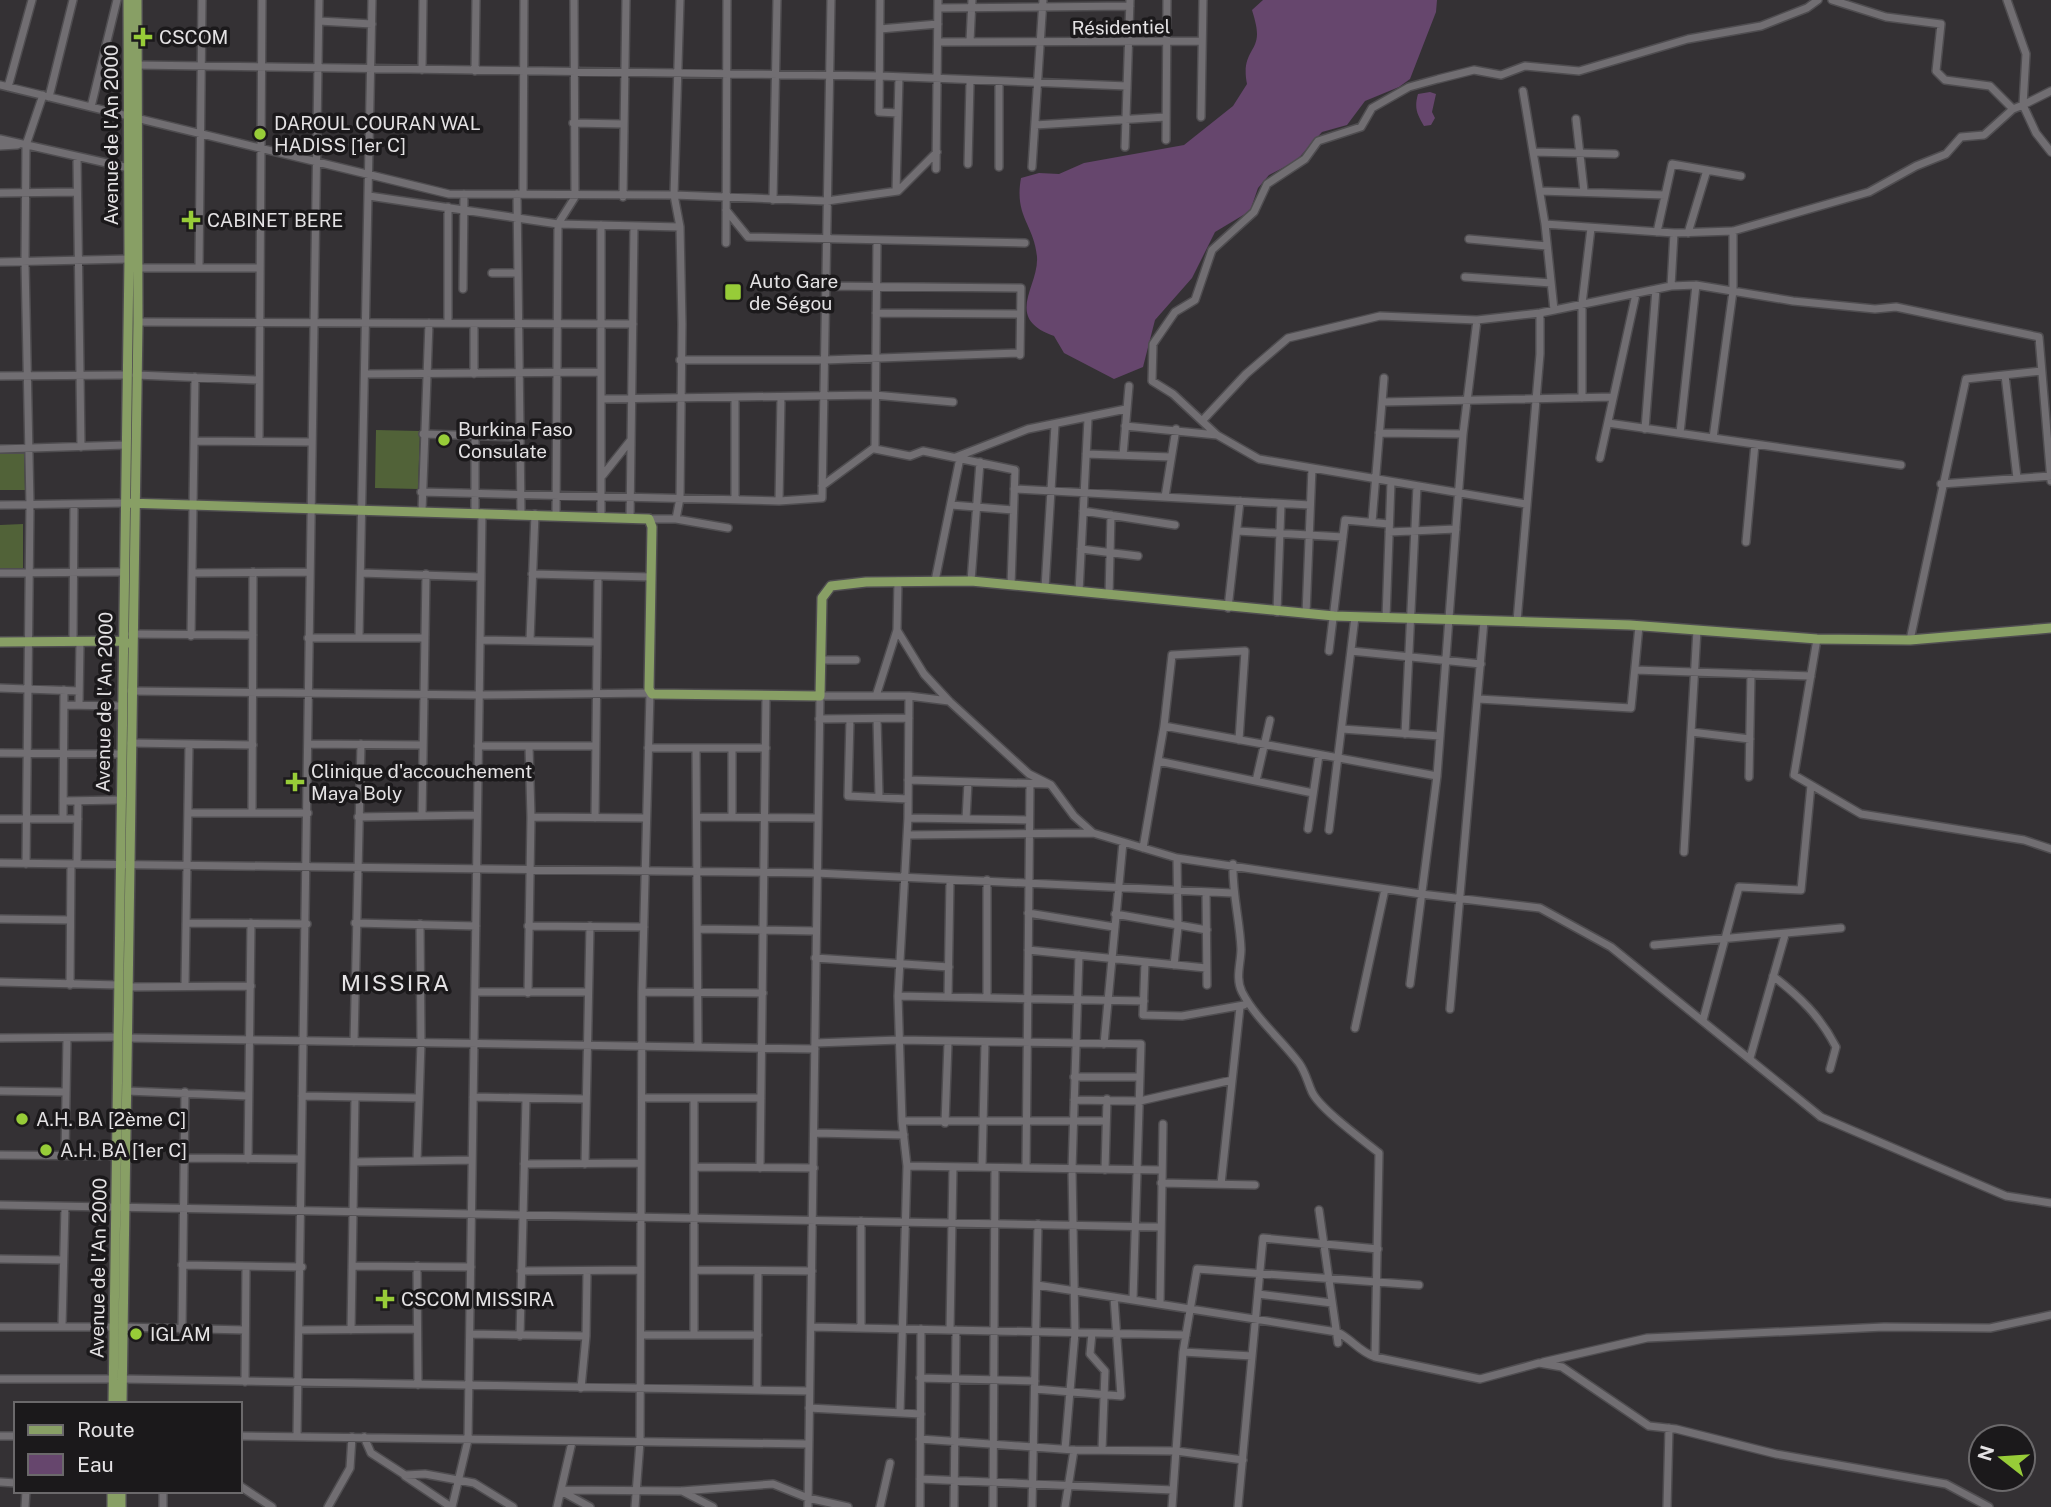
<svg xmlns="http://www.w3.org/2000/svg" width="2051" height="1507" font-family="'Public Sans',sans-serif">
<rect width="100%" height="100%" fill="#343134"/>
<path fill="#516238" d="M 376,430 L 420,431 L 418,489 L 375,488 Z
M 0,454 L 24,454 L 25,490 L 0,490 Z
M 23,524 L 23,568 L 0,569 L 0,525 Z"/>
<path fill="#66466d" d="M 1263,0 L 1437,0 L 1436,12 L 1410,79 L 1399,87 L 1365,101 L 1347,125 L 1322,132 L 1296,161 L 1269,175 L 1258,188 L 1250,211 L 1215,232 L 1192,278 L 1155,320 L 1143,367 L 1114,379 L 1064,353 L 1054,336 C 1003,318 1039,287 1037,257 C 1034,224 1014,217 1021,178 L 1039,173 L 1059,174 L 1084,163 L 1184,145 L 1233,106 L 1247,84 C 1241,54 1257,52 1257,34 C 1257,26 1254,17 1252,10 Z
M 1430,92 L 1436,94 L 1432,112 L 1435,118 L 1431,125 L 1424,126 C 1417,114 1414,108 1418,94 Z"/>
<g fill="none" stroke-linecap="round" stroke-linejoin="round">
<g stroke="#4f4d50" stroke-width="10">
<path id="minor" d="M 880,0 L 879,112 L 898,113
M 1832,0 L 1886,17 L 1941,24 L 1936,71 L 1945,80 L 1990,86 L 2013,109
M 938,8 L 1130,6
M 319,21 L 372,24
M 880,29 L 938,24
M 970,41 L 972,0
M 939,42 L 1202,41
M 136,65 L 880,76 L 1127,86
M 422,70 L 423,0
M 475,71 L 476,0
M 0,85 L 449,194 L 674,195 L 827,201 L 898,191 L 937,152
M 8,87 L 32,0
M 1523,91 L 1545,224 L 1554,310
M 2051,91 L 2023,105 L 2036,133 L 2051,152
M 49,97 L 73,0
M 91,107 L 117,0
M 1201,117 L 1203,0
M 1576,119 L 1584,191
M 573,123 L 623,124
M 1035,125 L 1166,117
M 0,139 L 129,168
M 1166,140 L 1167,0
M 0,146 L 17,145
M 1125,147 L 1130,0
M 1533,152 L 1615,154
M 77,158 L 81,447
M 968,164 L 970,82
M 999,167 L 999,83
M 1032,167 L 1043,0
M 936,169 L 938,0
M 896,191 L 899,77
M 1540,191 L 1665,195
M 0,193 L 77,192
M 517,194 L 521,514
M 523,194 L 524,0
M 369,196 L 558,224 L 680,227
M 623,197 L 626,0
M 773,200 L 777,0
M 726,210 L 748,237 L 1025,243
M 1545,224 L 1674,233 L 1733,231 L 1869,192 L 1916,166 L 1946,154 L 1961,137 L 1984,135 L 2013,109 L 2023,105 L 2026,54 L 2007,0
M 601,225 L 601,518
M 1657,232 L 1672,164 L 1741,176
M 1688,233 L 1707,170
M 1469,239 L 1547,246
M 726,243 L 727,0
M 0,262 L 129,259
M 137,268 L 260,268
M 199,268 L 202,0
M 492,273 L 518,273
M 1465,277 L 1551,283
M 826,286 L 1021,288 L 1020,355
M 1671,286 L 1674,233
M 463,289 L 464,194
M 876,313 L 1020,314
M 138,322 L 633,324
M 448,323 L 448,207
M 680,360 L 825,360 L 1020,353
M 365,374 L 601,372
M 474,374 L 474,324
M 136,375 L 259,380
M 2005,375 L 2017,478
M 0,376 L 127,375
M 735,397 L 735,499
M 1582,398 L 1582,304 L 1591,228
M 602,399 L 874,395 L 953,402
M 1382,402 L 1613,397
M 1202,421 L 1246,374 L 1288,338 L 1380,316 L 1477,320 L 1540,313 L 1671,286 L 1696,285 L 1793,301 L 1875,309 L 1896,307 L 2039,337 L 2051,481
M 1608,423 L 1901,465
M 1125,426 L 1217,435 L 1259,459 L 1526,504
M 1645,429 L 1656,289
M 1379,433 L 1463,434
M 1680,433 L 1696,285
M 423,434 L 520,437
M 1217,435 L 1173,394 L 1152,381 L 1153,344 L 1175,312 L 1195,300 L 1212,250 L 1254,212 L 1267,184 L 1305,159 L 1318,141 L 1361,127 L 1372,108 L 1409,87 L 1438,79 L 1474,70 L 1501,75 L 1525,66 L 1579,71 L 1688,39 L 1761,26 L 1807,8 L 1818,0
M 1713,438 L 1733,291 L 1733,231
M 194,441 L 311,442
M 259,441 L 262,0
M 0,449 L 126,445
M 875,449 L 910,456 L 923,451 L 1015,470 L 1011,585
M 1086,454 L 1171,457
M 1123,455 L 1129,386
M 956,457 L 1028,429 L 1126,409
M 1600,458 L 1636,294
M 603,475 L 630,441
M 1941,484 L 2051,476
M 822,486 L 875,447 L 877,241
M 1014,489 L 1310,505
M 421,492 L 779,501 L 822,498 L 831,0
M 1165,497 L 1176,429
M 779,501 L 781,397
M 0,505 L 126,503
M 951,505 L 1013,510
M 422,511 L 429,323
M 1083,511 L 1175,525
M 475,513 L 475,435
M 556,515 L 558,224 L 575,197 L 574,0
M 630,519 L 634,226
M 649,519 L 676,519 L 728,528
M 676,519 L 680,498 L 682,324 L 680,227 L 674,195 L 680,0
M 1372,522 L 1384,378
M 1237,531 L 1343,537
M 1389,532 L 1456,529
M 1746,542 L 1755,444
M 1081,549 L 1138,556
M 0,573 L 124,572
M 192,573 L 309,572
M 361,573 L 481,577
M 532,574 L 651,577
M 935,581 L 960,458
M 971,581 L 980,462
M 1045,588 L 1055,425
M 1079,592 L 1088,419
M 1109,595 L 1111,515
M 1228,608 L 1240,501
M 1277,612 L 1281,504
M 1306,614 L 1312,468
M 1386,618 L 1391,482
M 1517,621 L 1540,354 L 1540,313
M 897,630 L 924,674 L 949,701 L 1029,774 L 1051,785 L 1074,816 L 1093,833
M 132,634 L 253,635
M 191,636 L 195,377
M 359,637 L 372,0
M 308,638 L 425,638
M 1817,639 L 1794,775 L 1861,814 L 2024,840 L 2051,849
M 480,640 L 596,642
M 530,640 L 535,514
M 1910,640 L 1966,379 L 2041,371
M 73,641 L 74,504
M 1329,651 L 1345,520 L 1389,524
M 1351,651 L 1481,664
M 822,660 L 856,660
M 1635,670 L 1811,676
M 0,688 L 79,691
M 131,691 L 479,695 L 650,693 L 642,992 L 640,1442 L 635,1507
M 876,696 L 897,630 L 898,581
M 1478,699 L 1631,708 L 1639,626
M 79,704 L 80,641
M 65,705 L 122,706
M 819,719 L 909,718
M 850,719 L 848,796 L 908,799
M 877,719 L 879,796
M 1164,726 L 1437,776
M 1342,729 L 1440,736
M 1691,732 L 1750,739
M 1405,734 L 1417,486
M 131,743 L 253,745
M 308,744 L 423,745
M 478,746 L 594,746
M 648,748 L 766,748
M 696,749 L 698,1047
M 0,753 L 122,754
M 1158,761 L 1313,793
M 1749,777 L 1751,674
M 908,780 L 1048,784
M 1256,781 L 1270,720
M 63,801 L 120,800
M 188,813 L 308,813
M 252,813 L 253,572
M 422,816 L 426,574
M 358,817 L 477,815
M 531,817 L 645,818
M 699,817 L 817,818
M 732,817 L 732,749
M 595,818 L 598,577
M 908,818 L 1029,820
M 0,819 L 78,819
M 63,819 L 64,690
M 966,819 L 968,782
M 1308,829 L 1319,755
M 1329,830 L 1355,617
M 907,835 L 1093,833 L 1177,858 L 1421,894 L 1540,908 L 1611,947 L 1821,1117 L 2006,1196 L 2051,1203
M 1143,848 L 1164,726 L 1172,655 L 1245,651 L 1239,740
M 1684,852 L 1697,630
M 0,863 L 816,873 L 1232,893
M 26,864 L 30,505 L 25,262 L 26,145 L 43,95
M 77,864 L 78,801
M 1233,864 C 1232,893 1240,921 1241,949 C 1241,963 1235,978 1242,992 C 1256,1019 1281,1039 1299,1063 C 1306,1073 1307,1081 1312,1092 C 1320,1109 1363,1140 1379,1153 L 1375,1357
M 1206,892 L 1207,985
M 1028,913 L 1114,927
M 1115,914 L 1207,930
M 0,919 L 70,920
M 186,923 L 307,924
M 355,923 L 476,926
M 528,926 L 644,927
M 699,929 L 815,931
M 1654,945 L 1841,928
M 1028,950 L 1206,968
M 815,958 L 949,967
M 1145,962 L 1143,1015 L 1182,1016 L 1244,1005
M 1174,965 L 1178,927 L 1177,858
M 1773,976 C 1800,997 1820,1016 1836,1047 L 1830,1069
M 0,982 L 119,985
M 1410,984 L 1437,776 L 1463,434 L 1477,320
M 70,985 L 71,864
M 185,986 L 189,745
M 128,987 L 251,986
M 475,992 L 587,992
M 642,992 L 763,993
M 528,993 L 531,817 L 529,746
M 898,996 L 1144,1001
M 948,997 L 950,880
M 987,997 L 987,880
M 1450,1009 L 1484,621
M 1703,1020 L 1739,887 L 1801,890 L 1811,785
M 1355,1028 L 1385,889
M 0,1038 L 118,1037
M 128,1038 L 815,1049
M 354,1042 L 361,744
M 815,1043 L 899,1040 L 1141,1044 L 1133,1300
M 1104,1044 L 1123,842
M 1750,1058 L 1785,935
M 1074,1077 L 1140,1077
M 0,1091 L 66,1092
M 127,1091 L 248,1096
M 302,1096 L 419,1098
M 473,1097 L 585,1099
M 643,1098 L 761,1098
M 694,1098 L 694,1335
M 1074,1100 L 1140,1101 L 1232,1080
M 902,1121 L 1106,1121
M 945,1123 L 948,1043
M 815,1133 L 904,1135
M 0,1155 L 118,1156
M 65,1155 L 67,1038
M 183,1158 L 301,1159
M 248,1159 L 251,923
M 417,1161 L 421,1043 L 420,924
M 354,1162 L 472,1160
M 524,1164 L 641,1163
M 585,1164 L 590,926
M 907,1166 L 1162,1170
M 694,1167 L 814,1168
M 982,1167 L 985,1043
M 760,1168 L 766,696
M 1026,1168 L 1030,784
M 1105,1170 L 1107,1099
M 1161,1183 L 1255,1185
M 1221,1184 L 1240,1007
M 0,1205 L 1160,1227
M 1319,1210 L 1338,1343
M 0,1259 L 63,1260
M 182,1265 L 302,1267
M 352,1266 L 471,1267
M 417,1266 L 418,1385
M 694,1270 L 812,1271
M 521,1271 L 640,1270
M 1037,1285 L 1337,1332 C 1352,1339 1358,1351 1375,1357 L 1480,1379 L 1539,1363 L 1562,1367 L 1649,1426 L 1676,1429 L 1776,1454 L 1946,1484 L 1989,1507
M 1258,1294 L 1332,1303
M 1160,1304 L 1163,1124
M 62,1326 L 65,1207
M 0,1327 L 115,1327
M 123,1327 L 245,1330
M 811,1327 L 1186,1335
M 861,1328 L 861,1221
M 182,1330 L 185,1092
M 300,1330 L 417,1329
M 351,1330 L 355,1097
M 950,1330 L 953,1167
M 1092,1333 L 1090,1354 L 1105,1371 L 1102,1450
M 470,1334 L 586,1336
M 642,1335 L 758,1335
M 520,1336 L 526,1099
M 1183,1352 L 1252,1356
M 1543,1362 L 1647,1338 L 1884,1327 L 1990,1328 L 2051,1315
M 920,1378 L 1035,1381
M 0,1379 L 113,1379
M 123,1379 L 809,1391
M 245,1382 L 246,1267
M 581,1388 L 586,1336 L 587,1272
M 757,1389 L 758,1271
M 1035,1389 L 1121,1396 L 1114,1297
M 809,1408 L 921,1414
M 900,1413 L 907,1166 L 902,1121 L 898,996 L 908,818 L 909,696
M 0,1436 L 16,1436
M 240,1436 L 808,1444
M 297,1436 L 319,0
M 364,1437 L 371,1453 L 405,1475 L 425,1474 L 474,1483 L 513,1507
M 920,1439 L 1074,1450 L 1176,1451 L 1243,1460
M 1065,1449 L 1075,1333 L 1072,1169 L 1079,955
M 405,1476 L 451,1507
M 920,1479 L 1173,1490
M 0,1482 L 16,1483
M 240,1486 L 272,1507
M 561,1490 L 681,1491 L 773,1484 L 808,1498 L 848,1507
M 561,1491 L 590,1507
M 682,1491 L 713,1507
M 25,1507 L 26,1491
M 163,1507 L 163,1491
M 328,1507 L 350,1468 L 352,1437
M 452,1507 L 468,1440 L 482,513
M 557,1507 L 572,1442
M 808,1507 L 820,696 L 909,696 L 949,701
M 880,1507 L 890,1463
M 920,1507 L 921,1329
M 954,1507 L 956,1330
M 993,1507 L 995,1168
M 1032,1507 L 1038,1224
M 1065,1507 L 1074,1450
M 1172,1507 L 1183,1352 L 1197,1269 L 1419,1285
M 1238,1507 L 1263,1238 L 1378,1249
M 1667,1507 L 1669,1428"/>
</g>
<g stroke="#4f4d50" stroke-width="12">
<path id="major" d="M 126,503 L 649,519 L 652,527 L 649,689 L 652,694 L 820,696 L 822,598 L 831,586 L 866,582 L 971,581 L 1334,616 L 1630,625 L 1817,639 L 1910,640 L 2051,628
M 0,642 L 122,641 L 127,643
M 113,1404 L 129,259 L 128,0
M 122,1404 L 138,322 L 137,0
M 112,1507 L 112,1491
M 121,1507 L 121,1491"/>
</g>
<use href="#minor" stroke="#716e72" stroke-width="7"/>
<use href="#major" stroke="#889f65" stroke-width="9"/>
</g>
<g fill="#97cc38" stroke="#1b191b" stroke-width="2.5">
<path d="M139.5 26.5h7v7h7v7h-7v7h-7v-7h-7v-7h7z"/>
<circle cx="260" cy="134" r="7"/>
<path d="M187.5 209.5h7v7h7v7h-7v7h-7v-7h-7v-7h7z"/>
<rect x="724" y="283" width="18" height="18" rx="3.5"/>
<circle cx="444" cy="440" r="7"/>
<path d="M291.5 771.5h7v7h7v7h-7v7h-7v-7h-7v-7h7z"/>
<circle cx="22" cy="1119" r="7"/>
<circle cx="46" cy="1150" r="7"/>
<path d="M381.5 1288.5h7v7h7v7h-7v7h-7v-7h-7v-7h7z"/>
<circle cx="136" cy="1334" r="7"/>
</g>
<g text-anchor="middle" stroke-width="7" stroke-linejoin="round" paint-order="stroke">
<g font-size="19" fill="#e4e2e4" stroke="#1b191b">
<text transform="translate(1121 27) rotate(-1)" y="7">Résidentiel</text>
<text transform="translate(111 135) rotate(-90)" y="7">Avenue de l'An 2000</text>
<text transform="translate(104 702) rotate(-89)" y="7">Avenue de l'An 2000</text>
<text transform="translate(98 1268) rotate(-89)" y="7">Avenue de l'An 2000</text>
</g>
<g font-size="19" fill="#e4e2e4" stroke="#1b191b" text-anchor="start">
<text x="159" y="44">CSCOM</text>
<text x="274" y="130">DAROUL COURAN WAL<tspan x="274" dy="22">HADISS [1er C]</tspan></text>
<text x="207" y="227">CABINET BERE</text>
<text x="749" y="288">Auto Gare<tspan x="749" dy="22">de Ségou</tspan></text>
<text x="458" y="436">Burkina Faso<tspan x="458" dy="22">Consulate</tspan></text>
<text x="311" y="778">Clinique d'accouchement<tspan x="311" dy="22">Maya Boly</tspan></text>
<text x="36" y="1126">A.H. BA [2ème C]</text>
<text x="60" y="1157">A.H. BA [1er C]</text>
<text x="401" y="1306">CSCOM MISSIRA</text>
<text x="150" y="1341">IGLAM</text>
</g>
<g font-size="23" letter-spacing="2" fill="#e4e2e4" stroke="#1b191b">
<text x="396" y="991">MISSIRA</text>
</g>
</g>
<rect x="14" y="1402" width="228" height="91" fill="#1b191b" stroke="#6b696b" stroke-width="2"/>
<rect x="28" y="1425" width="35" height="10" fill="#889f65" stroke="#6b696b" stroke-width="2"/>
<text x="77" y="1437" font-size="21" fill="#e4e2e4">Route</text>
<rect x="28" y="1454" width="35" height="21" fill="#66466d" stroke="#6b696b" stroke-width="2"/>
<text x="77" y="1472" font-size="21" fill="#e4e2e4">Eau</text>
<g transform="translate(2002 1458) rotate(287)"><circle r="33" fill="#1b191b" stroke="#6b696b" stroke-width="2"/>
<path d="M0-5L12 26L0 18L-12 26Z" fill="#97cc38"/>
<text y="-10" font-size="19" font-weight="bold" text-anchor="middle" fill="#e4e2e4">N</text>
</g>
</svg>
